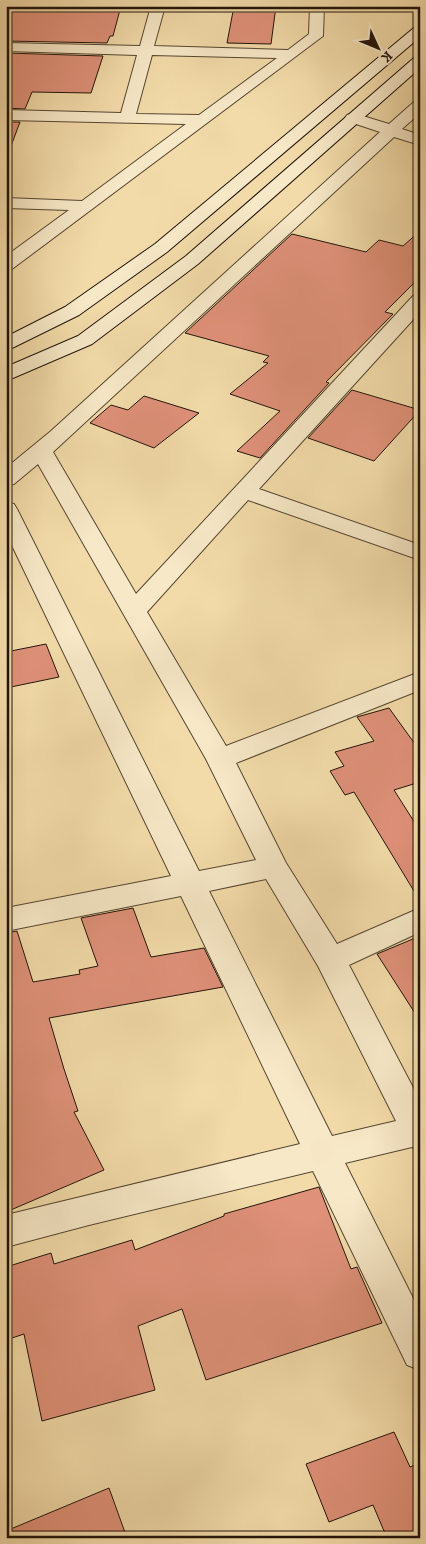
<svg xmlns="http://www.w3.org/2000/svg" width="426" height="1544" font-family="Alegreya,serif">
<rect width="100%" height="100%" fill="#f2dba9"/>
<filter id="stains"><feTurbulence type="fractalNoise" baseFrequency=".004" numOctaves="4"/><feColorMatrix values="0 0 0 0 .2 0 0 0 0 .09 0 0 0 0 .02 0 0 0 .5 -.17"/></filter>
<radialGradient id="worn" r=".72"><stop offset=".6" stop-color="#630" stop-opacity="0"/><stop offset="1" stop-color="#630" stop-opacity=".3"/></radialGradient>
<path fill="#df9179" stroke="#22140a" d="M 6,6 L 121,6 L 113,36 L 110,36 L 107,43 L 6,41 Z
M 234,6 L 276,6 L 271,44 L 227,43 Z
M 6,53 L 103,56 L 91,93 L 32,92 L 25,109 L 6,108 Z
M 6,122 L 20,122 L 8,154 L 6,153 Z
M 420,231 L 420,277 L 385,312 L 393,314 L 326,382 L 329,383 L 260,458 L 237,451 L 280,411 L 230,394 L 268,363 L 263,362 L 269,356 L 185,333 L 292,234 L 366,252 L 379,240 L 403,246 Z
M 352,390 L 420,410 L 374,461 L 308,438 Z
M 144,396 L 199,413 L 154,448 L 90,423 L 111,405 L 128,410 Z
M 46,644 L 59,677 L 6,688 L 6,652 Z
M 389,708 L 420,751 L 420,782 L 394,790 L 420,831 L 420,901 L 354,792 L 345,795 L 330,771 L 344,766 L 335,752 L 374,741 L 357,717 Z
M 133,908 L 151,957 L 204,948 L 223,987 L 49,1018 L 64,1069 L 78,1111 L 74,1112 L 104,1170 L 6,1212 L 6,933 L 17,931 L 33,982 L 80,974 L 79,970 L 98,966 L 81,918 Z
M 420,936 L 420,1021 L 377,954 Z
M 319,1187 L 351,1269 L 357,1267 L 382,1323 L 206,1380 L 182,1309 L 138,1326 L 155,1390 L 42,1421 L 24,1334 L 6,1340 L 6,1267 L 51,1253 L 54,1264 L 132,1240 L 135,1250 L 224,1216 L 224,1214 Z
M 394,1432 L 410,1467 L 420,1463 L 420,1538 L 387,1538 L 373,1505 L 329,1522 L 306,1464 Z
M 109,1488 L 127,1538 L 6,1538 L 6,1531 Z"/>
<g fill="none" stroke-linecap="round" stroke-linejoin="round">
<g stroke="#564632" stroke-width="2">
<path id="street" d="M 151,6 L 165,6 L 154,46 L 288,50 L 309,34 L 310,6 L 324,6 L 323,36 L 12,269 L 6,270 L 6,256 L 69,210 L 6,208 L 6,198 L 82,201 L 186,124 L 6,120 L 6,110 L 121,113 L 137,55 L 6,51 L 6,43 L 140,46 ZM 152,55 L 277,58 L 199,115 L 136,114 Z
M 420,99 L 420,113 L 402,129 L 420,135 L 420,145 L 394,137 L 53,452 L 136,594 L 413,296 L 420,294 L 420,312 L 259,489 L 420,545 L 420,560 L 248,500 L 147,612 L 226,746 L 420,672 L 420,690 L 236,763 L 286,863 L 337,944 L 420,908 L 420,932 L 349,965 L 420,1101 L 420,1150 L 412,1147 L 345,1163 L 420,1312 L 420,1370 L 407,1365 L 313,1171 L 89,1225 L 6,1247 L 6,1215 L 300,1144 L 181,896 L 6,931 L 6,908 L 171,876 L 6,533 L 6,502 L 14,504 L 17,509 L 199,871 L 256,860 L 206,759 L 38,464 L 14,484 L 6,486 L 6,468 L 51,431 L 380,132 L 347,121 L 345,118 L 347,115 L 353,113 L 389,124 L 415,101 ZM 266,879 L 318,966 L 396,1121 L 332,1136 L 209,891 Z"/>
</g>
<g stroke="#22140a" stroke-width="2">
<path id="secondary" d="M 420,26 L 420,37 L 167,252 L 79,315 L 6,351 L 6,337 L 65,307 L 155,244 L 415,27 Z
M 420,56 L 420,68 L 198,264 L 92,344 L 6,381 L 6,367 L 78,336 L 186,256 L 415,57 Z"/>
</g>
<use href="#street" fill="#f7e8c7" fill-rule="evenodd"/>
<use href="#secondary" fill="#f7e8c7" fill-rule="evenodd"/>
</g>
<rect width="426" height="1544" fill="none" stroke="#f2dba9" stroke-width="25"/>
<rect x="8" y="8" width="411" height="1529" fill="none" stroke="#22140a" stroke-width="2.5"/>
<rect x="12" y="12" width="401" height="1519" fill="none" stroke="#22140a"/>
<g transform="translate(378 48) rotate(134)" stroke="#f7e8c7" stroke-width="4" paint-order="stroke">
<path d="M0-4L9 19L0 12L-9 19Z" fill="#22140a"/>
<text y="-8" font-size="14" font-weight="bold" text-anchor="middle" fill="#22140a">K</text>
</g>
<rect width="100%" height="100%" filter="url(#stains)"/>
<rect width="100%" height="100%" fill="url(#worn)"/>
</svg>
